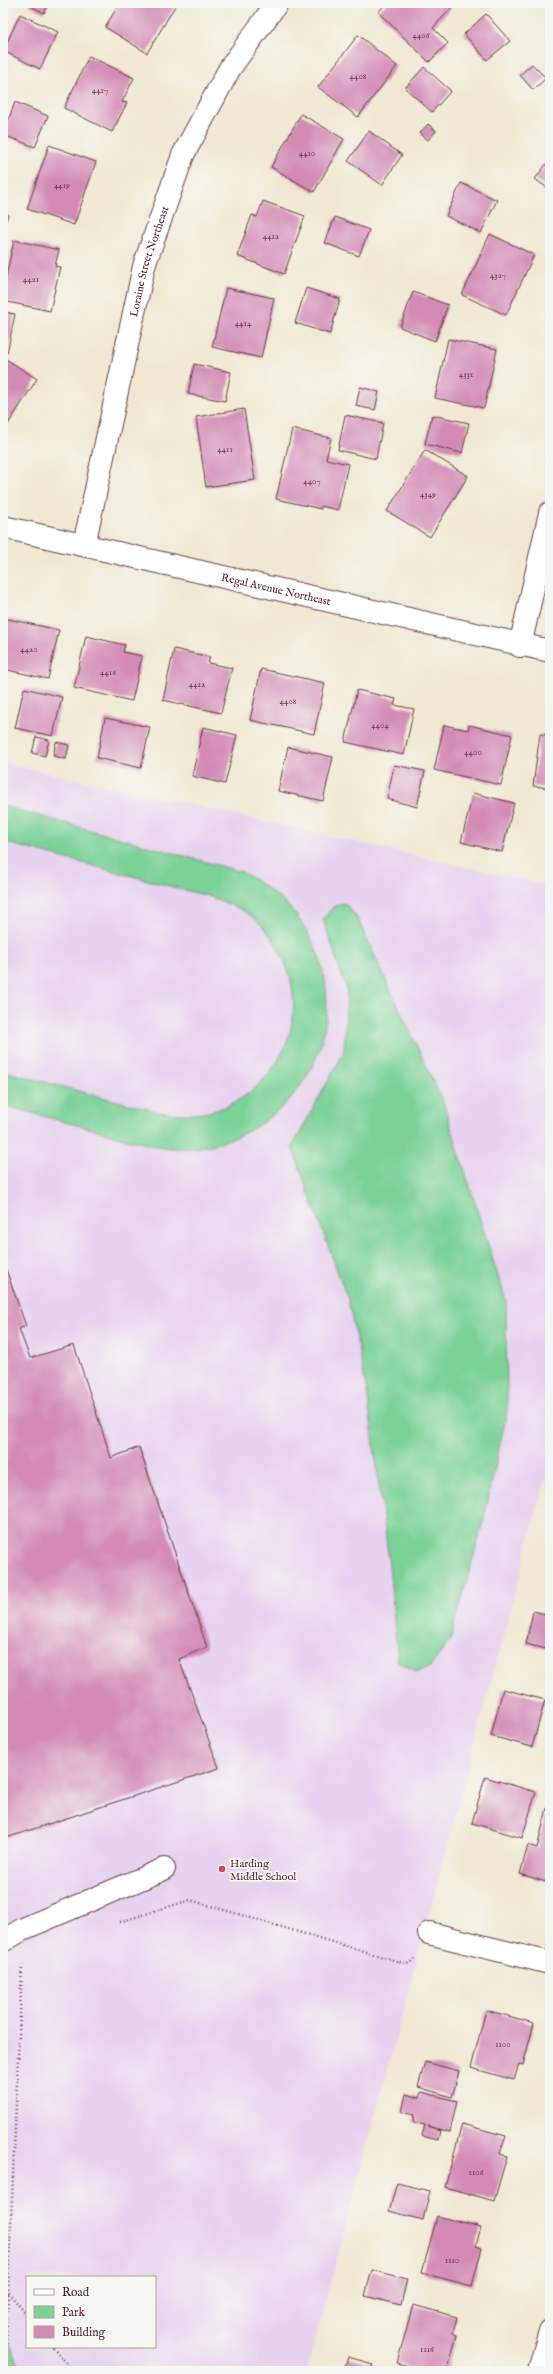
<svg xmlns="http://www.w3.org/2000/svg" width="553" height="2374" font-family="'IM FELL English',serif">
<rect width="100%" height="100%" fill="#f6f6f2"/>
<filter id="ink" filterUnits="userSpaceOnUse"><feTurbulence type="fractalNoise" baseFrequency=".025" numOctaves="2"/><feDisplacementMap in="SourceGraphic" scale="8" xChannelSelector="R" yChannelSelector="G"/><feConvolveMatrix kernelMatrix="1 2 1 2 8 2 1 2 1" color-interpolation-filters="sRGB"/></filter>
<filter id="wash" filterUnits="userSpaceOnUse"><feTurbulence type="fractalNoise" baseFrequency=".012" numOctaves="4" result="noise"/><feDisplacementMap in="SourceGraphic" scale="16" xChannelSelector="R" yChannelSelector="G"/><feGaussianBlur stdDeviation="0.9" result="paint"/><feColorMatrix in="noise" values="0 0 0 0 0 0 0 0 0 0 0 0 0 0 0 0 0 1.4 0 .05"/><feComposite in="paint" operator="in"/></filter>
<g filter="url(#wash)">
<rect width="100%" height="100%" fill="#f0e8d2"/>
<path fill="#e7d2ef" fill-rule="evenodd" d="M 3,763 L 550,886 L 550,1461 L 307,2371 L 22,2371 L 3,2330 ZM 27,2277 L 155,2277 L 155,2347 L 27,2347 Z"/>
<path fill="#79d196" stroke="#627860" d="M 3,806 L 242,872 C 265,886 286,900 301,922 C 362,1012 309,1125 206,1146 C 169,1154 131,1140 96,1130 C 65,1122 34,1114 3,1105 L 3,1071 L 159,1112 C 180,1115 201,1116 222,1108 C 281,1085 311,1016 283,958 C 275,941 264,924 247,913 C 236,906 224,902 211,897 L 3,842 Z
M 345,903 L 357,918 L 443,1102 L 506,1301 L 507,1412 L 484,1518 L 450,1641 L 430,1667 L 415,1672 L 398,1662 L 388,1554 L 367,1391 L 348,1300 L 292,1147 L 344,1052 L 347,991 L 323,919 L 334,906 Z
M 3,2330 L 22,2371 L 3,2371 Z"/>
<g id="blocks">
<path fill="#d38bb6" d="M 30,3 L 49,3 L 44,13 L 29,5 Z
M 120,3 L 177,3 L 147,53 L 105,27 Z
M 387,3 L 456,3 L 433,28 L 448,43 L 429,62 L 378,12 Z
M 20,14 L 58,32 L 40,69 L 3,51 Z
M 486,14 L 510,41 L 487,60 L 464,34 Z
M 358,35 L 397,66 L 358,117 L 318,87 Z
M 89,56 L 134,78 L 122,102 L 127,103 L 112,132 L 64,108 Z
M 532,64 L 546,78 L 533,90 L 520,75 Z
M 424,67 L 451,91 L 432,112 L 405,88 Z
M 15,102 L 48,116 L 35,147 L 3,135 Z
M 301,114 L 344,139 L 314,192 L 271,167 Z
M 428,124 L 436,131 L 428,140 L 420,133 Z
M 369,131 L 402,155 L 382,185 L 348,161 Z
M 49,145 L 96,162 L 74,225 L 27,209 Z
M 550,159 L 550,190 L 535,179 Z
M 461,183 L 497,200 L 481,233 L 446,216 Z
M 263,201 L 305,216 L 284,274 L 237,256 L 252,215 L 257,217 Z
M 3,213 L 8,215 L 3,231 Z
M 335,217 L 369,230 L 359,256 L 325,243 Z
M 490,234 L 534,255 L 506,315 L 462,295 Z
M 14,240 L 59,250 L 55,266 L 60,267 L 50,311 L 3,301 L 3,291 Z
M 226,288 L 274,298 L 261,358 L 212,347 Z
M 306,288 L 340,299 L 330,334 L 295,323 Z
M 413,292 L 448,305 L 435,341 L 400,327 Z
M 3,312 L 15,314 L 7,353 L 3,352 Z
M 448,339 L 497,349 L 484,408 L 435,398 Z
M 3,357 L 37,379 L 3,432 Z
M 194,364 L 231,372 L 225,401 L 188,394 Z
M 360,387 L 379,392 L 375,410 L 356,406 Z
M 244,409 L 255,480 L 206,487 L 196,417 Z
M 345,415 L 383,423 L 376,459 L 338,450 Z
M 432,415 L 469,423 L 462,453 L 425,444 Z
M 292,429 L 331,438 L 326,459 L 348,464 L 338,510 L 321,506 L 321,509 L 276,499 Z
M 425,450 L 468,476 L 430,537 L 387,511 Z
M 3,618 L 59,630 L 48,679 L 3,669 Z
M 86,636 L 125,645 L 123,652 L 142,656 L 132,701 L 74,688 Z
M 174,649 L 210,657 L 208,663 L 232,668 L 221,713 L 163,700 Z
M 261,669 L 325,683 L 314,734 L 250,720 Z
M 24,688 L 62,697 L 53,736 L 15,728 Z
M 357,690 L 396,699 L 394,705 L 414,709 L 404,755 L 345,742 Z
M 105,718 L 150,727 L 141,768 L 97,758 Z
M 444,725 L 468,730 L 469,725 L 512,735 L 501,785 L 434,770 Z
M 203,727 L 237,735 L 225,784 L 192,776 Z
M 540,734 L 550,735 L 550,788 L 533,786 Z
M 36,737 L 49,740 L 45,756 L 32,753 Z
M 56,742 L 69,745 L 66,759 L 53,756 Z
M 288,747 L 333,757 L 323,801 L 278,791 Z
M 394,765 L 425,771 L 417,807 L 387,799 Z
M 473,793 L 514,803 L 502,852 L 461,842 Z
M 3,1261 L 26,1326 L 19,1329 L 30,1358 L 74,1345 L 111,1458 L 139,1447 L 207,1647 L 179,1659 L 219,1768 L 3,1839 Z
M 533,1611 L 550,1615 L 550,1650 L 526,1644 Z
M 503,1689 L 545,1700 L 532,1747 L 491,1736 Z
M 485,1777 L 536,1792 L 522,1838 L 472,1823 Z
M 547,1808 L 550,1809 L 550,1883 L 520,1874 L 528,1845 L 537,1848 Z
M 486,2010 L 534,2023 L 523,2065 L 519,2064 L 514,2080 L 471,2068 Z
M 425,2062 L 459,2071 L 452,2097 L 418,2087 Z
M 421,2092 L 457,2101 L 450,2132 L 427,2126 L 440,2130 L 438,2140 L 422,2136 L 425,2125 L 413,2122 L 414,2115 L 402,2112 L 406,2094 L 419,2098 Z
M 462,2124 L 506,2136 L 500,2154 L 507,2156 L 494,2201 L 445,2187 Z
M 397,2183 L 430,2191 L 423,2220 L 389,2211 Z
M 437,2216 L 481,2227 L 476,2246 L 482,2248 L 472,2286 L 422,2273 Z
M 372,2270 L 407,2279 L 401,2305 L 365,2296 Z
M 413,2305 L 457,2317 L 453,2333 L 457,2335 L 447,2371 L 427,2371 L 397,2363 Z
M 348,2357 L 373,2364 L 371,2371 L 344,2371 Z"/>
</g>
</g>
<g filter="url(#ink)">
<use href="#blocks" fill-opacity="0" stroke="#633d44" stroke-width="1"/>
<g fill="none" stroke-linecap="round" stroke-linejoin="round">
<g stroke="#633d44" stroke-width="24">
<g id="minor">
<path id="s1" d="M 3,527 L 550,651"/>
<path id="s2" d="M 84,545 L 144,266 L 183,155 L 230,68 L 277,3"/>
<path d="M 520,646 L 550,513"/>
<path d="M 429,1933 L 550,1963"/>
<path d="M 3,1941 L 23,1929 L 164,1869"/>
<path d="M 539,2371 L 550,2331"/>
</g>
</g>
<path stroke="#633d44" stroke-width="2.5" stroke-dasharray="1 3" stroke-linecap="butt" d="M 120,1922 L 190,1900 L 407,1964 L 415,1959
M 22,1965 L 8,2292 L 27,2315
M 53,2347 L 73,2371
M 5,2371 L 8,2292"/>
<use href="#minor" stroke="#fff" stroke-width="22"/>
</g>
</g>
<circle fill="#d1495b" stroke="#f6f6f2" stroke-width="1.5" cx="222" cy="1869" r="4"/>
<g text-anchor="middle" stroke-width="3.5" stroke-linejoin="round" paint-order="stroke">
<g font-size="9" fill="#6c3a4e">
<text x="421" y="38">4406</text>
<text x="358" y="79">4408</text>
<text x="100" y="93">4417</text>
<text x="307" y="156">4410</text>
<text x="62" y="188">4419</text>
<text x="271" y="239">4412</text>
<text x="498" y="278">4327</text>
<text x="31" y="282">4421</text>
<text x="243" y="326">4414</text>
<text x="466" y="377">4331</text>
<text x="225" y="452">4411</text>
<text x="312" y="484">4407</text>
<text x="428" y="497">4349</text>
<text x="29" y="652">4420</text>
<text x="108" y="675">4416</text>
<text x="197" y="687">4412</text>
<text x="288" y="704">4408</text>
<text x="380" y="728">4404</text>
<text x="473" y="755">4400</text>
<text x="503" y="2047">1100</text>
<text x="476" y="2175">1106</text>
<text x="452" y="2263">1110</text>
<text x="427" y="2352">1116</text>
</g>
<g font-size="11" fill="#4a1f2b" stroke="#f6f6f2">
<text dy="4" stroke="none"><textPath href="#s2" startOffset="291">Loraine Street Northeast</textPath></text>
<text dy="4" stroke="none"><textPath href="#s1" startOffset="280">Regal Avenue Northeast</textPath></text>
</g>
<g font-size="11" fill="#4a1f2b" stroke="#f6f6f2" text-anchor="start">
<text x="230" y="1867">Harding<tspan x="230" dy="13">Middle School</tspan></text>
</g>
</g>
<rect width="553" height="2374" fill="none" stroke="#f6f6f2" stroke-width="16"/>
<rect x="26" y="2276" width="130" height="72" fill="#f6f6f2" stroke="#b1a0a2"/>
<rect x="34" y="2289" width="20" height="6" fill="#ffffff" stroke="#b1a0a2"/>
<text x="62" y="2296" font-size="12" fill="#4a1f2b">Road</text>
<rect x="34" y="2306" width="20" height="12" fill="#79d196" stroke="#b1a0a2"/>
<text x="62" y="2316" font-size="12" fill="#4a1f2b">Park</text>
<rect x="34" y="2326" width="20" height="12" fill="#d38bb6" stroke="#b1a0a2"/>
<text x="62" y="2336" font-size="12" fill="#4a1f2b">Building</text>
</svg>
